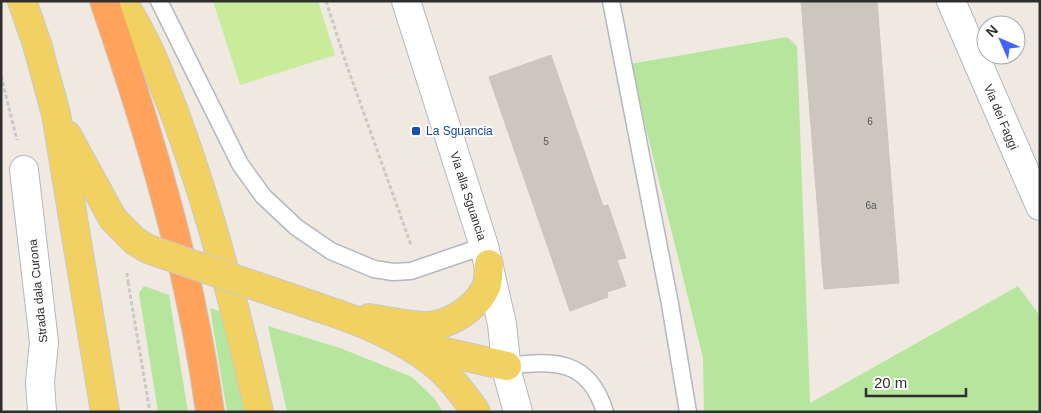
<svg xmlns="http://www.w3.org/2000/svg" width="1041" height="413" font-family="Helvetica,sans-serif">
<rect width="100%" height="100%" fill="#efe9e1"/>
<path fill="#b6e59e" d="M 787,37 L 797,46 L 810,403 L 1018,286 L 1040,316 L 1040,412 L 704,412 L 703,358 L 630,64 Z
M 144,286 L 169,295 L 188,412 L 158,412 L 139,293 Z
M 210,308 L 226,313 L 245,412 L 227,412 Z
M 268,326 L 340,348 L 412,377 L 434,398 L 443,412 L 287,412 Z"/>
<path fill="#c9ec9a" d="M 213,1 L 318,1 L 335,55 L 240,85 Z"/>
<path fill="#cbc7bf" stroke="#cbc5ba" d="M 801,1 L 877,1 L 899,283 L 824,289 Z
M 551,55 L 603,206 L 608,205 L 626,258 L 617,260 L 626,286 L 607,292 L 608,297 L 570,311 L 489,77 Z"/>
<g fill="none" stroke-linecap="round" stroke-linejoin="round">
<g stroke="#b4b7c1" stroke-width="19">
<path id="service" d="M 159,1 L 240,164 L 263,196 L 296,227 L 331,251 L 374,269 L 393,272 L 411,271 L 484,246
M 611,1 L 670,304 L 688,412
M 507,366 C 554,360 589,359 605,412"/>
</g>
<g stroke="#b4b7c1" stroke-width="30">
<path id="minor" d="M 951,1 L 1040,206
M 24,170 L 44,342 L 40,382 L 42,412"/>
</g>
<g stroke="#b4b7c1" stroke-width="30">
<path id="tertiary" d="M 406,1 L 484,246 L 502,324 L 507,372 L 518,412"/>
</g>
<g stroke="#c9c9c9" stroke-width="30">
<path id="primary" d="M 22,1 L 37,44 L 56,114 L 105,412
M 123,1 C 133,20 145,39 153,59 C 201,172 232,292 259,412
M 67,135 L 113,219
M 320,308 C 358,320 401,338 432,362 C 450,376 463,394 476,412
M 369,318 C 387,321 405,325 423,326 C 447,327 476,309 486,287 C 489,281 488,271 489,264
M 414,345 L 507,366"/>
</g>
<g stroke="#c9c9c9" stroke-width="30">
<path id="motorway" d="M 104,1 C 150,135 191,271 210,412"/>
</g>
<path stroke="#c9c9c9" stroke-width="3" stroke-dasharray="4 2.5" stroke-linecap="butt" d="M 326,1 L 347,66 L 411,245
M 1,76 L 17,140
M 128,282 L 150,412"/>
<use href="#service" stroke="#fff" stroke-width="16"/>
<use href="#minor" stroke="#fff" stroke-width="28"/>
<use href="#tertiary" stroke="#fff" stroke-width="28"/>
<use href="#primary" stroke="#f2d163" stroke-width="28"/>
<use href="#motorway" stroke="#ffa35c" stroke-width="28"/>
<g stroke="#c9c9c9" stroke-width="30" stroke-linecap="butt">
<path id="primary-bridge" d="M 113,219 L 135,241 L 148,249 L 320,308"/>
</g>
<path stroke="#c9c9c9" stroke-width="3" stroke-dasharray="4 2.5" stroke-linecap="butt" d="M 127,273 L 128,282"/>
<use href="#primary-bridge" stroke="#f2d163" stroke-width="28"/>
</g>
<rect fill="#1a4fb4" stroke="#fff" stroke-width="2" x="411" y="126" width="10" height="10" rx="2.5"/>
<g text-anchor="middle" stroke-width="4" stroke-linejoin="round" paint-order="stroke">
<g font-size="10" fill="#555452">
<text x="870" y="125">6</text>
<text x="546" y="145">5</text>
<text x="871" y="209">6a</text>
</g>
<g font-size="12" fill="#2e2e2e" stroke="#fff">
<text transform="translate(1001 117) rotate(67)" y="4">Via dei Faggi</text>
<text transform="translate(468 196) rotate(72)" y="4">Via alla Sguancia</text>
<text transform="translate(38 291) rotate(-96)" y="4">Strada dala Curona</text>
</g>
<g font-size="12" fill="#164399" stroke="#fff" text-anchor="start">
<text x="426" y="135">La Sguancia</text>
</g>
</g>
<rect width="1041" height="413" fill="none" stroke="#2e2e2e" stroke-width="5"/>
<g transform="translate(1001 40) rotate(315)"><circle r="24" fill="#ffffff" stroke="#ababab"/>
<path d="M0-4L9 19L0 12L-9 19Z" fill="#4264fb"/>
<text y="-8" font-size="14" font-weight="bold" text-anchor="middle" fill="#2e2e2e">N</text>
</g>
<path d="M866 388v8h100v-8" fill="none" stroke="#2e2e2e" stroke-width="2.5"/>
<text x="874" y="388" font-size="15" fill="#2e2e2e" stroke="#ffffff" stroke-width="4" paint-order="stroke">20 m</text>
</svg>
